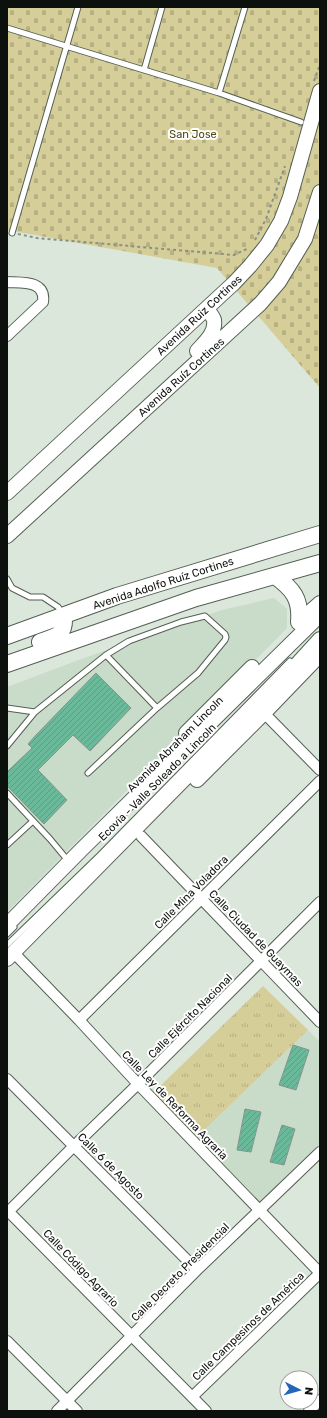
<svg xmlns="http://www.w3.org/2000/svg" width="327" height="1418" font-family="Rubik,sans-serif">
<defs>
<pattern id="cemetery-stones" width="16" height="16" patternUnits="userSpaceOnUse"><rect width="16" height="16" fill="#d6ce98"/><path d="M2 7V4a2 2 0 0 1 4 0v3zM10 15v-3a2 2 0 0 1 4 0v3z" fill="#b6b082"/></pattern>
<pattern id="park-tufts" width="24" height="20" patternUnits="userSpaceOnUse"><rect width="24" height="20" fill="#d6ce98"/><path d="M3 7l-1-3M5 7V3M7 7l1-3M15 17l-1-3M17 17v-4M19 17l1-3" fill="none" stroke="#b6b082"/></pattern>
<pattern id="building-hatch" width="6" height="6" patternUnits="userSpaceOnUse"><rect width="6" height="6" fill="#6ab99b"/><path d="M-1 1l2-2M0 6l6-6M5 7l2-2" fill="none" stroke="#5b9e84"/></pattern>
</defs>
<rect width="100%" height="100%" fill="#dae7da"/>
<path fill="#c9dbc9" d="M 274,598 L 287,609 L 287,628 L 7,912 L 7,687 L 84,658 L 222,610 Z
M 308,1030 L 320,1042 L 320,1145 L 261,1206 L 195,1139 Z"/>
<path fill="url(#cemetery-stones)" d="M 7,7 L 320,7 L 320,388 L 217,268 L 7,230 Z"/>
<path fill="url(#park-tufts)" d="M 263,986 L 308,1030 L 195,1139 L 151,1095 Z"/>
<path fill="url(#building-hatch)" stroke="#84958d" d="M 96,673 L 131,708 L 90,751 L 73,735 L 38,770 L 67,800 L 44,824 L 7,786 L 7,772 L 32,748 L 28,744 L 36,735 Z
M 293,1045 L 309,1050 L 296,1090 L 279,1085 Z
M 245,1109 L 261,1112 L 251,1152 L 237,1150 Z
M 282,1125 L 295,1129 L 284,1165 L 270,1162 Z"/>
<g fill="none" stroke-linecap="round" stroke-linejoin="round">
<g stroke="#545f54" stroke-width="7">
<path id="lane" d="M 7,28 L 219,93 L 301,122
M 144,70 L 162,7
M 219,93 L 245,7
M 12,233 L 78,7
M 7,579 L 12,588 L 30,597 L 43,597 L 58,607 L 62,613
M 106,655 L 157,708
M 7,708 L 35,712 L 7,746
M 35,712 L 106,655 L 129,641 L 181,622 L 205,616 L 225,634 L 226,637 L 225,640 L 198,673 L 157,708 L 88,773
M 7,793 L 50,839 L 65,857
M 7,845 L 33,821
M 7,934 L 14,927
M 7,945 L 100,855 L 290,661"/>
</g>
<g stroke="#545f54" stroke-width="12">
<path id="street" d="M 7,282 C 22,283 46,280 43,302 L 7,336
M 264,713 L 320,770
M 141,836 L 320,1022
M 13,952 L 79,1020 L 138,1084 L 320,1273 L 192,1397
M 79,1020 L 320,781
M 7,1079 L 197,1270
M 7,1210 L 206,1411
M 7,1213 L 74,1146 L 138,1084 L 320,902
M 7,1341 L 77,1411
M 57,1411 L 197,1270 L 320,1152
M 309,1411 L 320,1400"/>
</g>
<g stroke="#545f54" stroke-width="16">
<path id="secondary" d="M 197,351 C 205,342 216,333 214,320 C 213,316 209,312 207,309
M 7,493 L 234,283 L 250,266 L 267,245 L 281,221 L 290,197 L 320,91
M 7,536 L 260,304 L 279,282 L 305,239 L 320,192
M 303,618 L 320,603
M 186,733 L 252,667
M 197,780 L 264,713 L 320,655
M 7,925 L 82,849 L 320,615
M 7,959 L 289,673 L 320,639"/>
</g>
<g stroke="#545f54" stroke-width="18">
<path id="primary" d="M 275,576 C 293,589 301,599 299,622
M 7,636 L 117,596 L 320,534
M 40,642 C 56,636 65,636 64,617
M 7,664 L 196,598 L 320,563"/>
</g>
<path stroke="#879187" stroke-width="2" stroke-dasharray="3 3" stroke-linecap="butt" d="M 314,81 L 320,64
M 18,234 L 37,238 L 234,255 L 249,248
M 255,240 L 266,219 L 285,166"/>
<use href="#lane" stroke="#fff" stroke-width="5"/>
<use href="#street" stroke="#fff" stroke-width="10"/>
<use href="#secondary" stroke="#fff" stroke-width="14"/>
<use href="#primary" stroke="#fff" stroke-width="16"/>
</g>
<g text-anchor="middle" stroke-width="4" stroke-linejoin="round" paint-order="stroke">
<g font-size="11" fill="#504913" stroke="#fff">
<text x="193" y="138">San Jose</text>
</g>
<g font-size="11" fill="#0d110d" stroke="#fff">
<text transform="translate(199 315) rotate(-43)" y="4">Avenida Ruiz Cortines</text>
<text transform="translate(181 377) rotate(-42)" y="4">Avenida Ruíz Cortines</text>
<text transform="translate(163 583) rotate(-18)" y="4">Avenida Adolfo Ruíz Cortines</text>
<text transform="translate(175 744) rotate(-45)" y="4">Avenida Abraham Lincoln</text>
<text transform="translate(157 782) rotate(-45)" y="4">Ecovía - Valle Soleado a Lincoln</text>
<text transform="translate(191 892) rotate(-45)" y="4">Calle Mina Voladora</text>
<text transform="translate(256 938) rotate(46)" y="4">Calle Ciudad de Guaymas</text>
<text transform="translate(190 1016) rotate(-45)" y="4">Calle Ejército Nacional</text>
<text transform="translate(175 1105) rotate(46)" y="4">Calle Ley de Reforma Agraria</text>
<text transform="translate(111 1166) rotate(45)" y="4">Calle 6 de Agosto</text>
<text transform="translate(81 1268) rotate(46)" y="4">Calle Código Agrario</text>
<text transform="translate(180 1272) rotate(-45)" y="4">Calle Decreto Presidencial</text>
<text transform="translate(248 1326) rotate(-44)" y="4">Calle Campesinos de América</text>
</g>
</g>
<rect width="327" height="1418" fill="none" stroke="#0d110d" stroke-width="16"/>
<g transform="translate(299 1390) rotate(96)"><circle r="19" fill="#ffffff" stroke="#9ea09e"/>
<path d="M0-3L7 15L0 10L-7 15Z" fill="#2467b8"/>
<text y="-6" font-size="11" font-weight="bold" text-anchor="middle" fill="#0d110d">N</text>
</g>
</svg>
